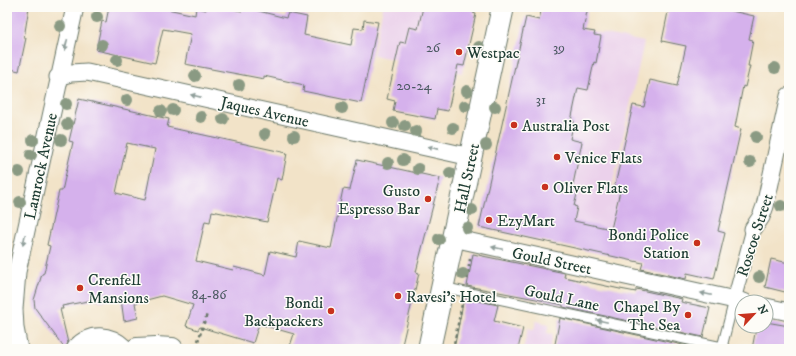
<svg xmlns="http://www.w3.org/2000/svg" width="796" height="356" font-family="'IM FELL DW Pica',serif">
<rect width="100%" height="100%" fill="#fdfcf7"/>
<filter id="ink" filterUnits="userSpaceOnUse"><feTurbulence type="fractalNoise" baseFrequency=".025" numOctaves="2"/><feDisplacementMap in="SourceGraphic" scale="8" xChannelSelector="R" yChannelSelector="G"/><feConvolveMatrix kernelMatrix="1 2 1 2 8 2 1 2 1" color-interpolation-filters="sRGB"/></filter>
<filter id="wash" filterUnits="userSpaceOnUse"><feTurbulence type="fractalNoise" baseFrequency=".012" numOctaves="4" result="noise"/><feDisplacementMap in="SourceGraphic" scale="16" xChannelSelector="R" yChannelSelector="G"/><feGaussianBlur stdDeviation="0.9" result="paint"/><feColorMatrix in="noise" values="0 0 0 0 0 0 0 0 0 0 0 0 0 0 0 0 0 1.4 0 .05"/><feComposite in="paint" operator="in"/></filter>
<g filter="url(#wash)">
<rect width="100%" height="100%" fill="#f2e3c8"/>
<path fill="#ebd1eb" d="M 383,7 L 476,7 L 462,73 L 373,55 Z
M 525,17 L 644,42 L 611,192 L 680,207 L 667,267 L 479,227 Z
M 536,321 L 549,324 L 547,333 L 553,334 L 550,349 L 523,349 L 528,328 L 534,330 Z"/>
<g id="blocks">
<path fill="#d5b1ec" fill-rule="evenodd" d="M 7,7 L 29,7 L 24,38 L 26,38 L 19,71 L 7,68 Z
M 109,7 L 158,7 L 195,15 L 196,8 L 206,10 L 207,7 L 220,7 L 242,11 L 243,7 L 286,18 L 288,13 L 307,17 L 304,35 L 351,45 L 354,28 L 363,29 L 364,20 L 378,22 L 361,103 L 303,91 L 304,85 L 264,76 L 264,79 L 185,64 L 191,34 L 163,29 L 155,63 L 96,50 L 102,21 L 106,22 Z
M 423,7 L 474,7 L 473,13 L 476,14 L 464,66 L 458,65 L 448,111 L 437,109 L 435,119 L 393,111 L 395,101 L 387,99 L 400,42 L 405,43 L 409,27 L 418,29 Z
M 542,7 L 588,7 L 583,30 L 595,32 L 594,35 L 601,36 L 596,63 L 594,62 L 588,90 L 578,88 L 571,121 L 574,121 L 570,139 L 582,142 L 572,189 L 578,190 L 574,206 L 577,207 L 574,221 L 611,229 L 620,191 L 614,190 L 633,105 L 644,107 L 650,80 L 677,86 L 686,46 L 662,41 L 669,7 L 714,7 L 754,16 L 749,39 L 753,40 L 748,66 L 750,66 L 745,87 L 743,86 L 735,127 L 741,129 L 718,231 L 725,233 L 714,279 L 687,273 L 686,279 L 641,269 L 643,263 L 479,227 L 526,17 L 539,20 Z
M 79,99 L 169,119 L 167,127 L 287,153 L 282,180 L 277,178 L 267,222 L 212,211 L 210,222 L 205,221 L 196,261 L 233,270 L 234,267 L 265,275 L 270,251 L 296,257 L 299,241 L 331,248 L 343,189 L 350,190 L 357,160 L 440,178 L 416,272 L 419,273 L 401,349 L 289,349 L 294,334 L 259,324 L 253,343 L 200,327 L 198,330 L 186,326 L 193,305 L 162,296 L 135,303 L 138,318 L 124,321 L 121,299 L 99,301 L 98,299 L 62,306 L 63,309 L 60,309 L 68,343 L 65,349 L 35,308 L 34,300 L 42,274 L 44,273 L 50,246 L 47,245 L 59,191 L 62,191 L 73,142 L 69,141 ZM 127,143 L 155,149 L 145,200 L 116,193 Z
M 473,254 L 565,273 L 564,277 L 620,289 L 636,292 L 636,289 L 682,299 L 681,302 L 710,308 L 703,337 L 563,307 L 563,305 L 536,299 L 467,286 Z
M 771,259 L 789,263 L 789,293 L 765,287 Z
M 464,298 L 498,305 L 494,321 L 523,328 L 518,349 L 454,349 Z
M 560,318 L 701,349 L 554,349 Z
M 766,322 L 789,326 L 789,349 L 752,349 L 756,328 L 759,326 L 766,326 Z"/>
</g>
</g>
<g filter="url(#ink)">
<use href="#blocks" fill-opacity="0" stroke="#697768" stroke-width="1"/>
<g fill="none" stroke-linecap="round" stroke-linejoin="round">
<g stroke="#697768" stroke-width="11">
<path id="service" d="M 442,287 L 722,347 L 734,300"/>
</g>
<g stroke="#697768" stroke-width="15">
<path id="pedestrian" d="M 734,300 L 753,229
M 722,349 L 722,347"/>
</g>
<g stroke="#697768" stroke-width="19">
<path id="minor" d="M 58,77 L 71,73 L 87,72 L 471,157
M 753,229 L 761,217 L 765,206 L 789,96
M 453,238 L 744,302
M 766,307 L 789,312
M 19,349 L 15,328 L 14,309 L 17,272 L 75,7"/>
</g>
<g stroke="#697768" stroke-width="24">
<path id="tertiary" d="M 429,349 L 503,7"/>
</g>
<g stroke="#697768" stroke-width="24">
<path id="primary" d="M 78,349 C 91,335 109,337 122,349
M 137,349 L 156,348 L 172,349"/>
</g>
<path stroke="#697768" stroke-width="2.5" stroke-dasharray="3 3" stroke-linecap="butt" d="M 467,279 L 470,259
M 198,341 L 207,314
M 453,349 L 462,304"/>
<use href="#service" stroke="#fff" stroke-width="9"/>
<use href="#pedestrian" stroke="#fff" stroke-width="13"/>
<use href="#minor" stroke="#fff" stroke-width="17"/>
<use href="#tertiary" stroke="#fff" stroke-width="22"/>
<use href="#primary" stroke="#fff" stroke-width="22"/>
</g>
<g fill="#8a9a83">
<circle cx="97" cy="17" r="6"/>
<circle cx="60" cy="26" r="6"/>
<circle cx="102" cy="45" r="6"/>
<circle cx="479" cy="47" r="6"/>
<circle cx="117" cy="60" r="6"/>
<circle cx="775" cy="68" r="6"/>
<circle cx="195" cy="76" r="6"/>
<circle cx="239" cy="85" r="6"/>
<circle cx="467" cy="91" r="6"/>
<circle cx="127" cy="100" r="6"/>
<circle cx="66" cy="104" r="6"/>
<circle cx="465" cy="106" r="6"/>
<circle cx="495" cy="107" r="6"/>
<circle cx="342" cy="108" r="6"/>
<circle cx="173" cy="110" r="6"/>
<circle cx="161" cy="111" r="6"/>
<circle cx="201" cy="117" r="6"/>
<circle cx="223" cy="119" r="6"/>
<circle cx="393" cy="123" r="6"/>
<circle cx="67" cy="124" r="6"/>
<circle cx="405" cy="126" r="6"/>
<circle cx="453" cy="128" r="6"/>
<circle cx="416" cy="131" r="6"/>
<circle cx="265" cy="134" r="6"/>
<circle cx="294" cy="136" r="6"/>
<circle cx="756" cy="137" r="6"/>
<circle cx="33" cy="140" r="6"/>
<circle cx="61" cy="140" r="6"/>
<circle cx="486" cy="145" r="6"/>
<circle cx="31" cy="155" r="6"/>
<circle cx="403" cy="160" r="6"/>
<circle cx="750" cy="162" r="6"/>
<circle cx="388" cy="163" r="6"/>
<circle cx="418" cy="169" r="6"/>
<circle cx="19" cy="172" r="6"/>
<circle cx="450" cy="173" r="6"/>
<circle cx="20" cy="202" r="6"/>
<circle cx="781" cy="206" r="6"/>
<circle cx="472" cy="210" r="6"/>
<circle cx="467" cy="228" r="6"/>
<circle cx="439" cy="239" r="6"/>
<circle cx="463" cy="274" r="6"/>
<circle cx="759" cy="277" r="6"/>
</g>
<defs><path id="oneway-solid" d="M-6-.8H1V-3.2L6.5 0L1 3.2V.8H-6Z"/></defs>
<g fill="#8f9e9a">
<use href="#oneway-solid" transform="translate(66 45) rotate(104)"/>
<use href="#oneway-solid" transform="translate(196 96) rotate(-167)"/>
<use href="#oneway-solid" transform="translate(433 148) rotate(-167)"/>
<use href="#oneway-solid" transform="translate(24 240) rotate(102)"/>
<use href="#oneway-solid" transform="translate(497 248) rotate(-168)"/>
<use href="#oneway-solid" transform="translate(706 294) rotate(-168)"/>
<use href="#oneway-solid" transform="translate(602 321) rotate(-168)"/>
</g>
</g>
<g fill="#c8321e" stroke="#fdfcf7" stroke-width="1.5">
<circle cx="459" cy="52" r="4"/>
<circle cx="514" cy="125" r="4"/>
<circle cx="557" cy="157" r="4"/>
<circle cx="545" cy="187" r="4"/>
<circle cx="428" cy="199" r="4"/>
<circle cx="489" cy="220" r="4"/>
<circle cx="697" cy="243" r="4"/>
<circle cx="80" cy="288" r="4"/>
<circle cx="398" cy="296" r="4"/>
<circle cx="331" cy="311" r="4"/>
<circle cx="688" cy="315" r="4"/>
</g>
<g text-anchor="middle" stroke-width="3" stroke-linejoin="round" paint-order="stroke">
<g font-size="14" fill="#4c5a62">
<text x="433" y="52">26</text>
<text x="559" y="52">39</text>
<text x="414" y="90">20-24</text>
<text x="541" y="104">31</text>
<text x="209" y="299">84-86</text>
</g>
<g font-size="16" fill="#1f3d34" stroke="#fdfcf7" text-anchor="start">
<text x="467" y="58">Westpac</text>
<text x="522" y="131">Australia Post</text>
<text x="565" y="163">Venice Flats</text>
<text x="553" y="193">Oliver Flats</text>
<text x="420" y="196" text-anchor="end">Gusto<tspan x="420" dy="18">Espresso Bar</tspan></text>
<text x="497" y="226">EzyMart</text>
<text x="689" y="240" text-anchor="end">Bondi Police<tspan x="689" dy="18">Station</tspan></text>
<text x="88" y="285">Crenfell<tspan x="88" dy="18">Mansions</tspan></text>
<text x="406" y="302">Ravesi's Hotel</text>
<text x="323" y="308" text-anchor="end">Bondi<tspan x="323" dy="18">Backpackers</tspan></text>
<text x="680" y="312" text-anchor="end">Chapel By<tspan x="680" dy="18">The Sea</tspan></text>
</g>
<g font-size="16" fill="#1f3d34" stroke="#fdfcf7">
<text transform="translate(265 111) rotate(13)" y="6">Jaques Avenue</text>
<text transform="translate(40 166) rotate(-78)" y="6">Lamrock Avenue</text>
<text transform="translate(466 178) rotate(-78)" y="6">Hall Street</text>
<text transform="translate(754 235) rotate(-72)" y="6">Roscoe Street</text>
<text transform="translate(552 260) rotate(12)" y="6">Gould Street</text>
<text transform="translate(562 297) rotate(12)" y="6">Gould Lane</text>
</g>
</g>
<rect width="796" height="356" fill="none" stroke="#fdfcf7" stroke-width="24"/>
<g transform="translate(754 314) rotate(64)"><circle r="19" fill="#fdfcf7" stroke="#a4b0a9"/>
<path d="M0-3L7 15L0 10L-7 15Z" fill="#c8321e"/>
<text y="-6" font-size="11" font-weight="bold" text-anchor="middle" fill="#1f3d34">N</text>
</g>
</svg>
